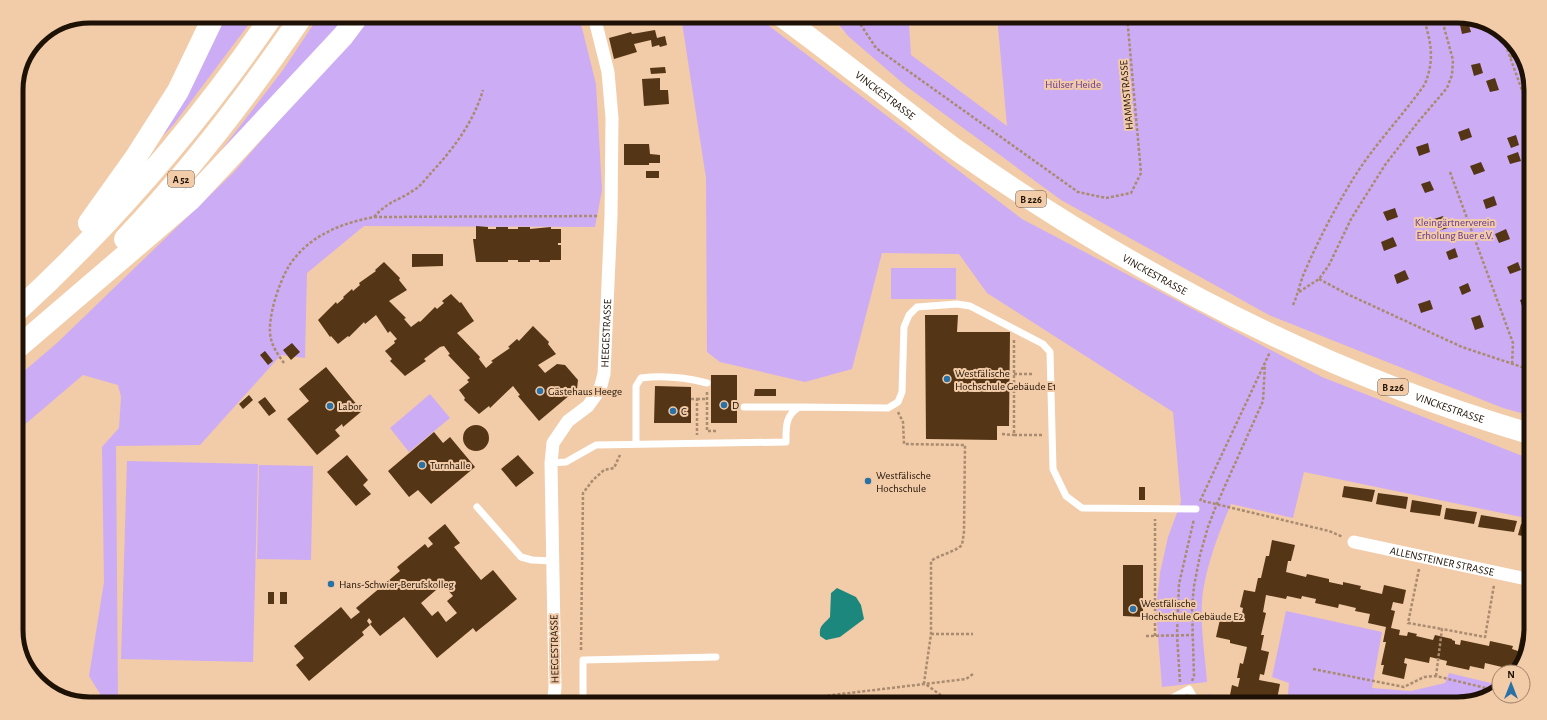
<svg xmlns="http://www.w3.org/2000/svg" width="1547" height="720" font-family="'Alegreya Sans',sans-serif">
<rect width="100%" height="100%" fill="#f2cba8"/>
<path fill="#cdacf6" d="M 221,16 L 255,16 L 174,124 L 155,144 Z
M 319,16 L 350,16 L 220,152 L 283,70 Z
M 369,16 L 579,16 L 596,84 L 602,190 L 595,227 L 364,226 L 307,273 L 305,358 L 281,355 L 200,445 L 116,446 L 118,702 L 276,702 L 276,704 L 102,704 L 102,697 L 89,676 L 104,582 L 102,447 L 119,428 L 121,397 L 118,385 L 83,375 L 16,432 L 16,378 L 57,343 L 234,172 Z
M 681,16 L 756,16 L 1022,219 L 1322,377 L 1520,455 L 1531,458 L 1531,519 L 1304,472 L 1293,518 L 1231,504 C 1219,532 1208,561 1203,591 C 1199,621 1205,653 1207,682 L 1162,687 L 1156,610 L 1160,573 L 1168,537 L 1181,502 L 1173,412 L 987,293 L 959,254 L 882,253 L 852,369 L 805,382 L 720,362 L 707,352 L 706,178 Z
M 832,16 L 903,16 L 909,25 L 911,55 L 1007,126 L 997,16 L 1457,16 L 1485,22 L 1518,49 L 1531,86 L 1531,416 L 1503,408 L 1269,315 L 1061,200 L 906,86 L 848,36 Z
M 891,268 L 956,268 L 956,299 L 891,299 Z
M 430,394 L 450,418 L 409,452 L 390,428 Z
M 127,461 L 258,464 L 253,662 L 121,659 Z
M 259,465 L 313,466 L 311,560 L 257,559 Z
M 1286,611 L 1382,632 L 1372,688 L 1411,691 L 1445,683 L 1449,673 L 1499,685 L 1499,690 L 1457,704 L 1287,704 L 1289,683 L 1272,677 Z
M 1210,694 L 1234,704 L 1180,704 Z"/>
<path fill="#1c887d" d="M 837,588 L 856,597 L 861,605 L 864,619 L 840,637 L 826,640 L 820,636 C 819,625 823,625 830,617 L 831,593 Z"/>
<path fill="#543515" fill-rule="evenodd" d="M 1468,22 L 1471,32 L 1462,34 L 1460,25 Z
M 655,30 L 657,38 L 665,36 L 667,45 L 660,47 L 659,45 L 652,47 L 651,40 L 634,44 L 637,52 L 614,59 L 609,38 L 631,32 L 632,34 Z
M 1480,63 L 1483,73 L 1474,76 L 1471,65 Z
M 665,67 L 666,73 L 651,74 L 650,68 Z
M 660,78 L 660,90 L 668,90 L 669,104 L 644,106 L 642,79 Z
M 1495,78 L 1499,90 L 1490,92 L 1486,81 Z
M 1469,128 L 1472,137 L 1461,141 L 1458,132 Z
M 1516,135 L 1519,145 L 1511,148 L 1507,138 Z
M 1428,143 L 1430,152 L 1419,156 L 1416,147 Z
M 624,144 L 649,144 L 650,154 L 660,155 L 660,163 L 649,163 L 649,165 L 624,165 Z
M 1518,152 L 1521,161 L 1510,164 L 1507,156 Z
M 1481,162 L 1485,171 L 1474,175 L 1470,166 Z
M 646,171 L 659,171 L 659,178 L 646,178 Z
M 1430,181 L 1434,190 L 1425,193 L 1421,184 Z
M 1494,196 L 1497,205 L 1486,209 L 1483,200 Z
M 1395,208 L 1398,217 L 1387,221 L 1383,212 Z
M 1443,216 L 1448,228 L 1438,231 L 1434,219 Z
M 476,226 L 488,227 L 488,229 L 496,229 L 496,227 L 508,227 L 508,229 L 518,229 L 518,227 L 530,227 L 530,229 L 551,227 L 551,229 L 561,229 L 561,243 L 558,243 L 558,245 L 561,245 L 561,260 L 550,260 L 550,262 L 539,262 L 539,260 L 530,260 L 530,262 L 518,262 L 518,260 L 508,260 L 508,262 L 476,262 L 473,239 L 476,239 Z
M 1531,226 L 1531,239 L 1527,240 L 1523,229 Z
M 1506,229 L 1510,239 L 1499,243 L 1495,234 Z
M 1393,237 L 1397,246 L 1384,251 L 1381,242 Z
M 1455,248 L 1458,257 L 1449,260 L 1446,252 Z
M 412,254 L 443,254 L 443,266 L 412,267 Z
M 384,262 L 400,278 L 399,280 L 407,290 L 389,301 L 406,318 L 404,319 L 411,327 L 419,321 L 420,322 L 435,307 L 437,309 L 444,303 L 442,301 L 451,294 L 460,303 L 461,302 L 474,321 L 457,333 L 480,357 L 479,359 L 486,368 L 493,362 L 491,361 L 510,348 L 508,347 L 517,339 L 519,341 L 533,326 L 549,342 L 548,344 L 556,354 L 538,365 L 545,373 L 557,364 L 565,365 L 578,380 L 577,389 L 539,421 L 518,396 L 520,395 L 513,386 L 490,408 L 489,406 L 479,414 L 464,400 L 465,398 L 459,390 L 469,382 L 467,380 L 470,378 L 448,355 L 450,354 L 444,346 L 440,347 L 424,359 L 426,361 L 405,376 L 390,361 L 392,359 L 385,351 L 395,343 L 394,341 L 397,339 L 390,331 L 388,333 L 376,315 L 365,324 L 364,322 L 349,337 L 348,336 L 338,344 L 331,336 L 330,337 L 318,320 L 336,302 L 337,304 L 344,298 L 343,297 L 352,289 L 353,291 L 360,285 L 359,283 L 376,271 L 375,270 Z
M 1518,262 L 1521,270 L 1510,274 L 1507,267 Z
M 1405,270 L 1409,279 L 1397,284 L 1394,275 Z
M 1468,283 L 1471,291 L 1462,295 L 1459,287 Z
M 1531,296 L 1531,306 L 1523,309 L 1520,300 Z
M 1430,300 L 1433,309 L 1421,313 L 1418,304 Z
M 925,315 L 958,315 L 957,332 L 1010,332 L 1009,426 L 997,426 L 997,440 L 926,439 Z
M 1480,315 L 1484,327 L 1475,330 L 1471,318 Z
M 292,343 L 300,352 L 291,360 L 283,350 Z
M 265,351 L 273,361 L 268,365 L 260,355 Z
M 326,367 L 362,411 L 343,427 L 342,424 L 335,430 L 340,436 L 317,455 L 287,419 L 309,401 L 299,389 Z
M 711,375 L 737,375 L 737,423 L 711,423 Z
M 655,386 L 691,387 L 691,423 L 654,423 Z
M 755,389 L 776,389 L 776,396 L 754,396 Z
M 249,395 L 253,400 L 243,409 L 239,404 Z
M 265,397 L 276,411 L 269,416 L 258,402 Z
M463 438a13 13 0 1 1 26 0a13 13 0 1 1-26 0Z
M 434,432 L 443,443 L 450,437 L 475,467 L 431,504 L 418,490 L 409,497 L 388,471 Z
M 347,455 L 368,480 L 363,485 L 371,494 L 356,506 L 327,472 Z
M 518,455 L 534,473 L 516,487 L 501,469 Z
M 1344,486 L 1375,490 L 1372,502 L 1342,497 Z
M 1139,487 L 1145,487 L 1145,500 L 1139,500 Z
M 1378,493 L 1408,497 L 1406,509 L 1376,504 Z
M 1412,500 L 1442,505 L 1440,516 L 1410,512 Z
M 1446,508 L 1477,512 L 1474,524 L 1444,519 Z
M 1481,515 L 1517,521 L 1514,532 L 1478,527 Z
M 445,524 L 460,543 L 454,547 L 481,580 L 493,570 L 517,599 L 476,632 L 473,628 L 437,658 L 404,617 L 380,636 L 370,624 L 372,622 L 369,618 L 367,621 L 370,625 L 362,632 L 364,635 L 309,681 L 296,665 L 304,658 L 294,646 L 341,607 L 351,619 L 360,612 L 356,608 L 400,571 L 397,567 L 425,544 L 428,548 L 433,544 L 428,538 ZM 443,584 L 453,596 L 447,601 L 457,613 L 446,622 L 438,611 L 432,616 L 421,603 Z
M 1521,524 L 1531,526 L 1531,538 L 1518,535 Z
M 1272,540 L 1295,545 L 1291,561 L 1288,561 L 1286,572 L 1306,577 L 1307,574 L 1329,579 L 1329,582 L 1343,585 L 1343,582 L 1361,586 L 1360,589 L 1382,594 L 1384,585 L 1406,590 L 1403,604 L 1393,602 L 1391,610 L 1395,611 L 1391,628 L 1400,630 L 1399,635 L 1407,636 L 1408,632 L 1417,634 L 1416,636 L 1433,640 L 1435,635 L 1452,639 L 1452,640 L 1455,641 L 1455,644 L 1460,645 L 1461,640 L 1489,646 L 1490,641 L 1513,646 L 1512,649 L 1518,651 L 1522,630 L 1531,632 L 1525,658 L 1513,672 L 1502,670 L 1502,667 L 1485,663 L 1484,669 L 1470,666 L 1469,670 L 1446,665 L 1447,661 L 1430,657 L 1429,663 L 1405,658 L 1404,663 L 1407,664 L 1404,679 L 1382,674 L 1384,665 L 1381,665 L 1386,642 L 1383,642 L 1386,627 L 1368,623 L 1370,614 L 1355,611 L 1356,608 L 1339,604 L 1338,608 L 1315,603 L 1316,599 L 1302,596 L 1301,599 L 1287,596 L 1286,599 L 1266,595 L 1263,612 L 1266,613 L 1261,635 L 1264,635 L 1261,650 L 1269,652 L 1264,675 L 1260,674 L 1259,680 L 1280,684 L 1276,704 L 1249,704 L 1229,700 L 1232,685 L 1238,687 L 1240,678 L 1237,678 L 1240,663 L 1243,664 L 1247,647 L 1230,643 L 1230,640 L 1216,637 L 1221,615 L 1241,619 L 1243,608 L 1240,607 L 1244,590 L 1255,592 L 1258,578 L 1261,578 L 1266,556 L 1269,556 Z
M 1123,565 L 1143,565 L 1143,617 L 1123,616 Z
M 268,592 L 274,592 L 274,604 L 268,604 Z
M 280,592 L 287,592 L 287,604 L 280,604 Z"/>
<g fill="none" stroke-linecap="round" stroke-linejoin="round">
<path stroke="#a98b70" stroke-width="2.5" stroke-dasharray="3 2" stroke-linecap="butt" d="M 855,16 L 876,48 L 1078,192 L 1106,198 L 1131,193 L 1141,173 L 1127,16
M 1502,35 L 1531,115
M 1510,57 L 1520,53
M 1450,172 L 1513,343 L 1512,364
M 374,217 C 388,201 398,201 414,190 C 421,186 426,178 431,173 C 454,148 473,123 483,90
M 1319,279 L 1347,294 L 1462,347 L 1531,370
M 1299,292 L 1319,279 L 1329,265 L 1351,219 L 1385,165 L 1418,122 L 1447,88 L 1452,75 L 1453,60 L 1441,16
M 1293,305 C 1298,294 1300,282 1305,271 C 1318,241 1333,212 1350,184 C 1371,148 1401,118 1425,84 C 1435,58 1431,42 1423,16
M 1014,340 L 1014,435 L 1042,435
M 284,363 C 279,356 273,348 271,339 C 266,321 279,282 289,266 C 295,256 307,244 317,238 C 334,227 353,221 374,217 L 599,216
M 1014,374 L 1033,374
M 707,392 L 707,431 L 717,431
M 691,399 L 697,399 L 697,435
M 697,399 L 707,399
M 898,412 L 903,422 L 904,444 L 965,445 L 964,532 L 962,545 C 953,553 941,554 931,561 L 931,634 L 924,683 L 953,704
M 1002,434 L 1014,435
M 1200,501 L 1270,352
M 1203,501 L 1329,531 L 1343,537
M 1419,569 L 1408,623 L 1442,629
M 931,634 L 973,634
M 1146,636 L 1192,635
M 1155,636 L 1155,519
M 581,650 L 583,493 L 593,480 L 604,470 L 614,468 L 620,455
M 1313,669 L 1404,687 L 1424,677 L 1436,676 L 1498,691
M 1436,676 L 1442,629 L 1485,637 L 1494,585
M 1192,681 L 1194,676 L 1192,608 L 1194,586 L 1200,555 L 1208,527 L 1216,506 L 1263,401 L 1265,364
M 1180,682 L 1177,635 L 1179,584 L 1194,519
M 758,704 L 966,679 L 973,674"/>
<path stroke="#fff" stroke-width="7" d="M 744,407 L 799,407
M 636,444 L 636,386 L 641,378 C 665,375 684,377 707,383
M 551,463 L 566,462 L 596,445 L 786,442 C 786,427 785,416 799,407 L 888,408 L 898,402 L 902,392 L 904,327 L 909,315 L 917,307 L 957,304 L 970,306 L 1043,344 L 1050,352 L 1053,469 L 1066,496 L 1082,508 L 1196,509
M 477,507 L 521,557 L 532,560 L 553,561
M 583,704 L 583,660 L 716,657
M 1160,704 L 1189,689 L 1198,704"/>
<g stroke="#fff" stroke-width="13">
<path id="s1" d="M 1354,542 L 1531,580"/>
<path id="s2" d="M 553,704 L 555,688 L 551,463 L 553,443 L 568,421 L 588,406 L 600,389 L 604,374 L 611,216 L 612,118 L 608,72 L 594,16"/>
</g>
<path stroke="#fff" stroke-width="21" id="s3" d="M 781,16 C 823,47 864,79 906,111 C 924,125 942,140 961,153 C 1136,275 1326,374 1531,434"/>
<path stroke="#fff" stroke-width="22" d="M 89,223 L 136,157 L 178,91 L 214,16
M 125,239 C 191,170 248,95 302,16
M 16,312 C 112,224 198,124 272,16
M 16,349 L 190,200 L 343,36 L 358,16"/>
</g>
<g fill="#2a71a6" stroke="#f2cba8" stroke-width="1.5">
<circle cx="947" cy="379" r="4"/>
<circle cx="540" cy="391" r="4"/>
<circle cx="724" cy="405" r="4"/>
<circle cx="330" cy="406" r="4"/>
<circle cx="673" cy="411" r="4"/>
<circle cx="422" cy="465" r="4"/>
<circle cx="868" cy="481" r="4"/>
<circle cx="331" cy="584" r="4"/>
<circle cx="1133" cy="609" r="4"/>
</g>
<g text-anchor="middle" stroke-width="4" stroke-linejoin="round" paint-order="stroke">
<g fill="#f2cba8" stroke="#5e4936" stroke-width="1">
<rect x="168" y="171" width="26" height="16" rx="3"/>
<rect x="1016" y="191" width="30" height="16" rx="3"/>
<rect x="1378" y="379" width="30" height="16" rx="3"/>
</g>
<g font-size="10" font-weight="bold" fill="#1e1105">
<text x="181" y="183">A 52</text>
<text x="1031" y="203">B 226</text>
<text x="1393" y="391">B 226</text>
</g>
<g font-size="11" fill="#643591" stroke="#f2cba8">
<text x="1073" y="88">Hülser Heide</text>
<text x="1455" y="226">Kleingärtnerverein<tspan x="1455" dy="13">Erholung Buer e.V.</tspan></text>
</g>
<g font-size="11" fill="#1e1105" stroke="#f2cba8">
<text dy="4" stroke="none"><textPath href="#s3" startOffset="131">VINCKESTRASSE</textPath></text>
<text transform="translate(1126 95) rotate(-95)" y="4">HAMMSTRASSE</text>
<text dy="4" stroke="none"><textPath href="#s3" startOffset="455">VINCKESTRASSE</textPath></text>
<text dy="4" stroke="none"><textPath href="#s2" startOffset="390">HEEGESTRASSE</textPath></text>
<text dy="4" stroke="none"><textPath href="#s3" startOffset="779">VINCKESTRASSE</textPath></text>
<text dy="4" stroke="none"><textPath href="#s1" startOffset="90">ALLENSTEINER STRASSE</textPath></text>
<text transform="translate(554 649) rotate(-91)" y="4">HEEGESTRASSE</text>
</g>
<g font-size="11" fill="#1e1105" stroke="#f2cba8" text-anchor="start">
<text x="955" y="377">Westfälische<tspan x="955" dy="13">Hochschule Gebäude E1</tspan></text>
<text x="548" y="395">Gästehaus Heege</text>
<text x="732" y="409">D</text>
<text x="338" y="410">Labor</text>
<text x="681" y="415">C</text>
<text x="430" y="469">Turnhalle</text>
<text x="876" y="479">Westfälische<tspan x="876" dy="13">Hochschule</tspan></text>
<text x="339" y="588">Hans-Schwier-Berufskolleg</text>
<text x="1141" y="607">Westfälische<tspan x="1141" dy="13">Hochschule Gebäude E2</tspan></text>
</g>
</g>
<path d="M0 0H1547V720H0ZM90 23H1457A67 67 0 0 1 1524 90V630A67 67 0 0 1 1457 697H90A67 67 0 0 1 23 630V90A67 67 0 0 1 90 23Z" fill="#f2cba8" fill-rule="evenodd"/>
<path fill="none" stroke="#1e1105" stroke-width="5" d="M90 23H1457A67 67 0 0 1 1524 90V630A67 67 0 0 1 1457 697H90A67 67 0 0 1 23 630V90A67 67 0 0 1 90 23Z"/>
<g transform="translate(1511 684)"><circle r="19" fill="#f2cba8" stroke="#9d8167"/>
<path d="M0-3L7 15L0 10L-7 15Z" fill="#2a71a6"/>
<text y="-6" font-size="11" font-weight="bold" text-anchor="middle" fill="#1e1105">N</text>
</g>
</svg>
